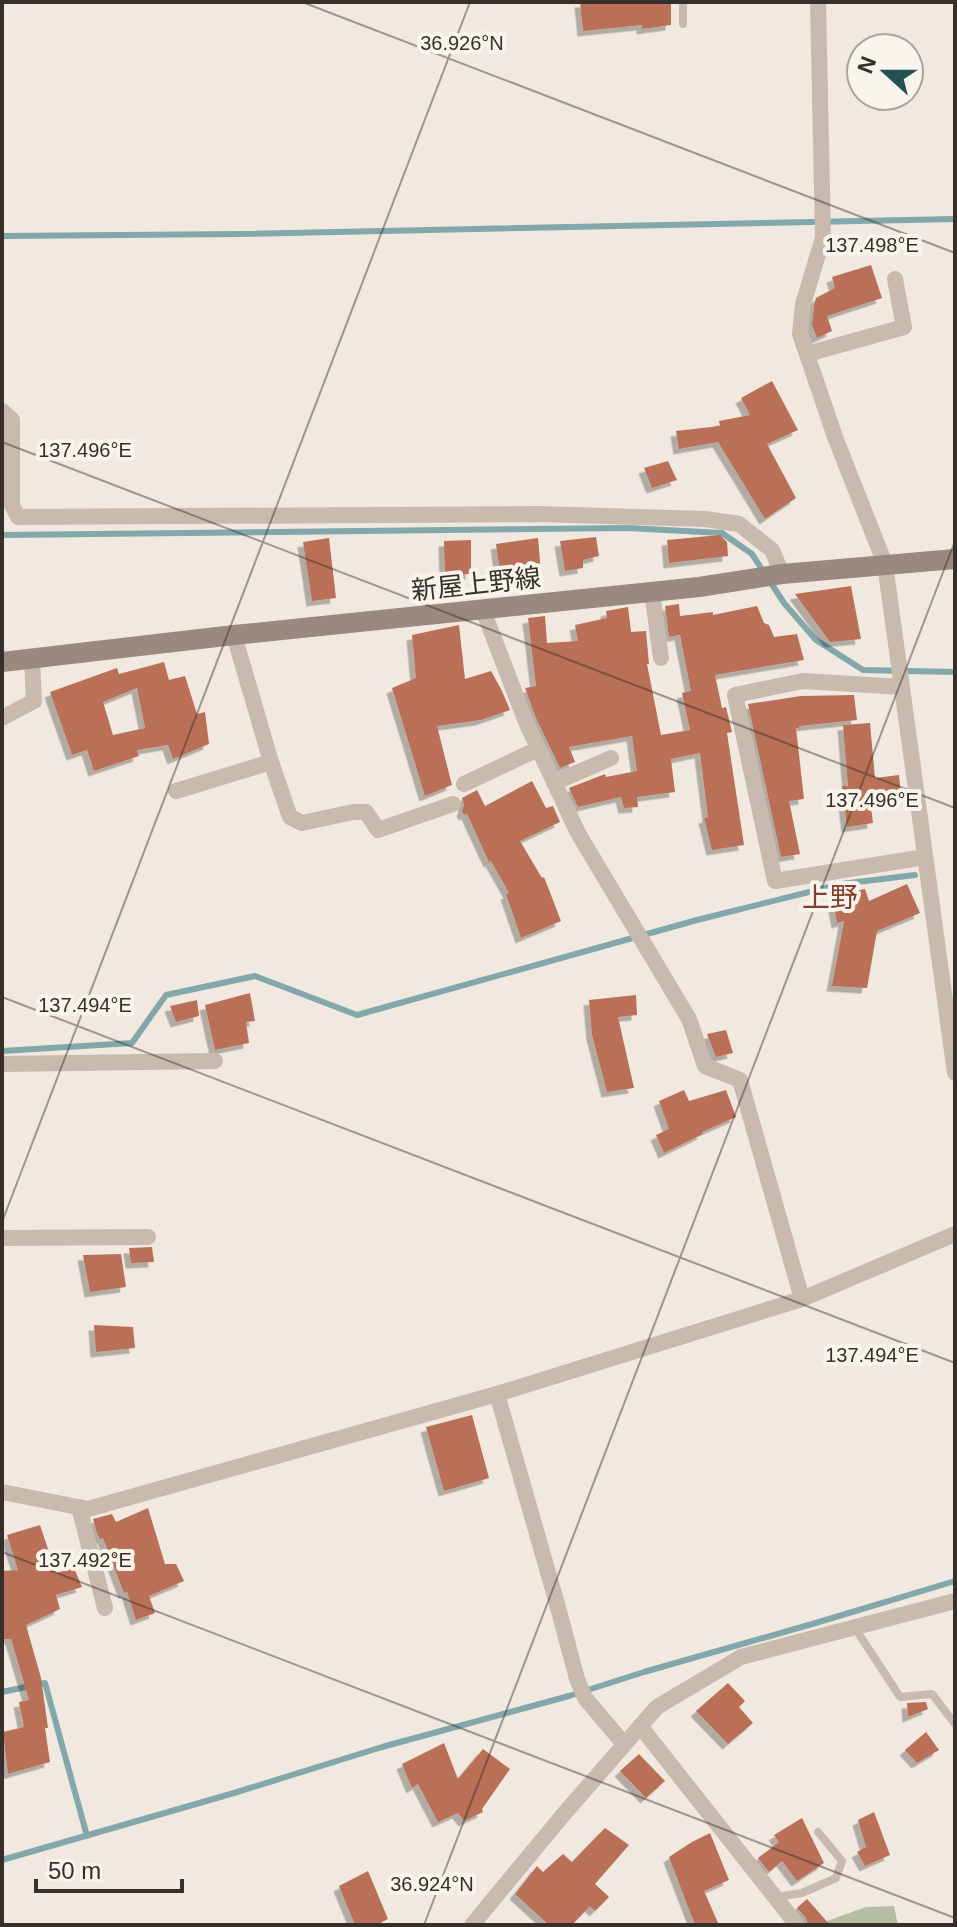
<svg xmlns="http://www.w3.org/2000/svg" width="957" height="1927" font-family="Helvetica,'Noto Sans JP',sans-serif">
<defs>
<filter id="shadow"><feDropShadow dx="-5.5" dy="5.5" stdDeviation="0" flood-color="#0004"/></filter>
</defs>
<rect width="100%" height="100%" fill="#f1e9e0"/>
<path fill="#b4bea1" d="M 894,1906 L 898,1925 L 824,1925 L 827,1921 L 866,1907 Z"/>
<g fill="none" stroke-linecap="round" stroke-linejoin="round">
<path stroke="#82a8ab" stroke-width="6" d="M 2,236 L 239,234 L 955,219
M 2,535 L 628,528 L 722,533 L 752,554 L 784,603 L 816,640 L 863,670 L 955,672
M 2,1051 L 132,1043 L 166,995 L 255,976 L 357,1015 L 697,920 L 841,884 L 915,875
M 2,1692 L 45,1683 L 87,1836
M 2,1860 L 234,1793 L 382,1747 L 569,1696 L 644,1672 L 819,1622 L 955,1581"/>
</g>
<path fill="#b96f56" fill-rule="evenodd" filter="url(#shadow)" d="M 580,2 L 671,2 L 671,25 L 642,29 L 642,25 L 583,31 Z
M 871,265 L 882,298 L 827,316 L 832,331 L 817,338 L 812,325 L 814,306 L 816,298 L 835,288 L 832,277 Z
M 772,381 L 798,430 L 767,444 L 796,498 L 765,519 L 718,442 L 679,449 L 676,431 L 720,426 L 719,421 L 750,415 L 741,398 Z
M 668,461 L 677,480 L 652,488 L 644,468 Z
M 720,535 L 727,542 L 728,556 L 669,563 L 667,540 Z
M 596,537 L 599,556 L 583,560 L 583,568 L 565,571 L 560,541 Z
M 329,538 L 336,598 L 312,601 L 303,542 Z
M 538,538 L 541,573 L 501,578 L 496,544 Z
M 471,540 L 471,574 L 445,575 L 444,541 Z
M 851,586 L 861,639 L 830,642 L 795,594 Z
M 679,604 L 680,616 L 713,612 L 713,615 L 757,606 L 764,623 L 769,625 L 774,637 L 797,634 L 804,660 L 715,675 L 722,708 L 726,707 L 732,732 L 727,733 L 744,845 L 712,850 L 704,818 L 708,817 L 700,753 L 671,759 L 675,792 L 637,797 L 638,807 L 624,808 L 621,797 L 578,807 L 569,788 L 605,774 L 606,777 L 637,771 L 632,736 L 569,747 L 575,762 L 560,768 L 536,718 L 525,688 L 536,686 L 528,618 L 545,616 L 547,643 L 578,641 L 575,625 L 607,618 L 606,611 L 628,607 L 631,632 L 646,631 L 649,664 L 647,664 L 661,735 L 690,730 L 682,693 L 691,691 L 680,635 L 669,637 L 665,606 Z
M 459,625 L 465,679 L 491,671 L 502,691 L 510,710 L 481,720 L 437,726 L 452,785 L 425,796 L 392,688 L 416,678 L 412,635 Z
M 164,662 L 169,680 L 185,676 L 197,714 L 205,712 L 209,744 L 173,759 L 168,745 L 137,750 L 139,756 L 94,771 L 87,750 L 72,755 L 50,692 L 117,668 L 119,674 ZM 137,688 L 145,728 L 113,735 L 103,702 Z
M 854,695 L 857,720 L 799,726 L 799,728 L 796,728 L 804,799 L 789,801 L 800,854 L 781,857 L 748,704 L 801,696 Z
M 870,723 L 875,778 L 899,775 L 901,795 L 870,800 L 873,823 L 847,827 L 842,786 L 848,786 L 843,725 Z
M 532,781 L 546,808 L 553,806 L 560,822 L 520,841 L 542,878 L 544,877 L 561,921 L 521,938 L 506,894 L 509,893 L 491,861 L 489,862 L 467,814 L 464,815 L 462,811 L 464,805 L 462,798 L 477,790 L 485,806 Z
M 907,884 L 920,913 L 877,931 L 867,988 L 832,986 L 844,921 L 837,923 L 832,896 L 865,889 L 869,901 Z
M 250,993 L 255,1021 L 246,1022 L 249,1043 L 215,1050 L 205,1005 Z
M 636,995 L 637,1015 L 618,1017 L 634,1088 L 607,1092 L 592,1035 L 589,1000 Z
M 197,1000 L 199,1016 L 176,1022 L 170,1006 Z
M 726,1030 L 733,1053 L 716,1057 L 707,1034 Z
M 684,1090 L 689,1101 L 726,1090 L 736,1117 L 702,1132 L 703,1134 L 664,1153 L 656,1135 L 669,1129 L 659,1101 Z
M 152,1247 L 154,1262 L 131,1263 L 129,1248 Z
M 121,1254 L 126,1287 L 90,1292 L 83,1255 Z
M 94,1325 L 133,1327 L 135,1348 L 96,1352 Z
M 472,1415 L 489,1478 L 444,1491 L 426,1427 Z
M 148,1508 L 165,1564 L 176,1564 L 184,1581 L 149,1596 L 155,1613 L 136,1620 L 127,1592 L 124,1593 L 103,1538 L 100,1539 L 97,1533 L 93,1519 L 112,1514 L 116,1522 Z
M 40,1525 L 56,1573 L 74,1568 L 82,1587 L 56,1595 L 60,1609 L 26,1625 L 41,1678 L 48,1728 L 45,1728 L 50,1762 L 8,1774 L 3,1732 L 24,1727 L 19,1702 L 29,1700 L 11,1639 L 2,1639 L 2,1571 L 18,1570 L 7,1535 Z
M 728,1683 L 745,1701 L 739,1707 L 753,1723 L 728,1744 L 696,1711 Z
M 926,1702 L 928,1709 L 908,1717 L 907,1703 Z
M 926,1732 L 939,1750 L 917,1763 L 905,1750 Z
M 444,1743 L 458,1779 L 483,1749 L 510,1769 L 482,1809 L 483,1812 L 464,1821 L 458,1813 L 438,1822 L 418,1784 L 412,1788 L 402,1764 Z
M 639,1754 L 665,1781 L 646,1798 L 620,1771 Z
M 874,1812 L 890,1855 L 865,1866 L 857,1852 L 866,1847 L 858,1820 Z
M 802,1818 L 824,1863 L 797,1881 L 782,1861 L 769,1872 L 758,1858 L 779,1842 L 774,1835 Z
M 605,1828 L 629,1845 L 595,1884 L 609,1897 L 595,1911 L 590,1906 L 572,1925 L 549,1925 L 515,1894 L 537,1866 L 543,1872 L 563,1854 L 572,1862 Z
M 710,1833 L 729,1880 L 704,1891 L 719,1925 L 695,1925 L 669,1857 L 692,1842 Z
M 368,1871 L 388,1919 L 376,1925 L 355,1925 L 339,1886 Z
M 807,1899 L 830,1925 L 808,1925 L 806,1918 L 797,1908 Z"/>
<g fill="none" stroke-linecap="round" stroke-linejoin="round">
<path stroke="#c8baad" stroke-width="8" d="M 683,2 L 683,24
M 855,1628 L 900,1697 L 932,1694 L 955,1724
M 776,1897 L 802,1893 L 836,1878 L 842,1861 L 818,1832"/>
<path stroke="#c8baad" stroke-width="16" d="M 818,2 L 823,238 L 803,304 L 800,334 L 835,437 L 885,564 L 955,1073
M 807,354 L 904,327 L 895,279
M 2,411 L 12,420 L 12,505 L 18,517 L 537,514 L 705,519 L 739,524 L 772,550 L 782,574
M 652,592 L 661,658
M 483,610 L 526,722 L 578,833 L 689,1019 L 705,1066 L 740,1080 L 802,1299
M 234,635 L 271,762 L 290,817 L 302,823 L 353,812 L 366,812 L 378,830 L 453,804
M 902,687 L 803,681 L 735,695 L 775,881 L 925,857
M 2,718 L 34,701 L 32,659
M 554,783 L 611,758
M 464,784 L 538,749
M 176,791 L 271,762
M 2,1064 L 215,1061
M 2,1238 L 148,1237
M 497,1394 L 559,1611 L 577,1679 L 585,1698 L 624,1744
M 2,1492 L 88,1509 L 497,1394 L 802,1299 L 955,1234
M 79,1507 L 105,1608
M 640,1726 L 797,1925
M 472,1925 L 563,1815 L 657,1707 L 741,1657 L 955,1601"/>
<path stroke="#9b897f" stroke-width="20" d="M 2,662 L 234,635 L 699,587 L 782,574 L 955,559"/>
</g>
<path fill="none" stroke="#372f2b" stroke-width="2" stroke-opacity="0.45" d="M 302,2 L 955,253M 2,442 L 955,808M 2,997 L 955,1363M 2,1222 L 470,2M 2,1552 L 955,1918M 424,1925 L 955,541"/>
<g text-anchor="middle" stroke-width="8" stroke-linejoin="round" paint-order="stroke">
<g font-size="26" fill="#372f2b" stroke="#f8f3ec">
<text transform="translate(476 584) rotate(-6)" y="9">新屋上野線</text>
</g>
<g font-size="28" fill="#7d412d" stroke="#f8f3ec">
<text x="830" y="907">上野</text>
</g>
</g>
<g font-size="20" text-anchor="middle" fill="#372f2b" stroke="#f8f3ec" stroke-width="8" stroke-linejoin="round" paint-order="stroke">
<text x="462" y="50">36.926°N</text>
<text x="872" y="252">137.498°E</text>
<text x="85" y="457">137.496°E</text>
<text x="872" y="807">137.496°E</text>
<text x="85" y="1012">137.494°E</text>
<text x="872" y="1362">137.494°E</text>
<text x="85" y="1567">137.492°E</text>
<text x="432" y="1891">36.924°N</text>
</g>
<rect width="957" height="1927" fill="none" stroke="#372f2b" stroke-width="8"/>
<g transform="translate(885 72) rotate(291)"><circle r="38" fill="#f8f3ec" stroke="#aba59f" stroke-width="2"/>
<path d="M0-6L14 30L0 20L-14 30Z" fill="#255054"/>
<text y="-12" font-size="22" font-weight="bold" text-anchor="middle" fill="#372f2b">N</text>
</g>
<path d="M36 1879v12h146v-12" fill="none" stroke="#372f2b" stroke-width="4"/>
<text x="48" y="1879" font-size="24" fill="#372f2b" stroke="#f8f3ec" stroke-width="6" paint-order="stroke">50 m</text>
</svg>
